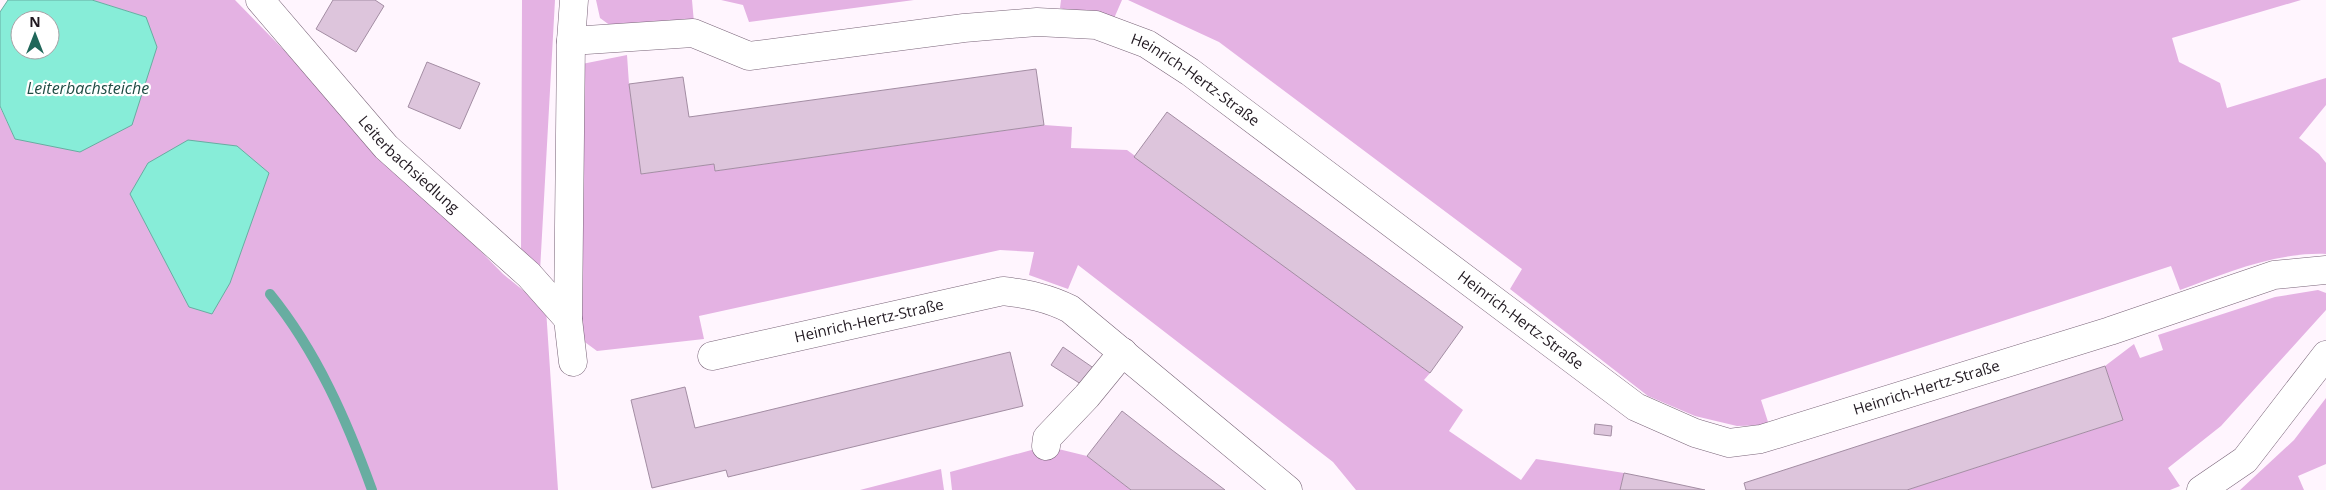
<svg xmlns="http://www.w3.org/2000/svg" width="2326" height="490" font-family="'Open Sans',sans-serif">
<rect width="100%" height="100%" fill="#fff5fe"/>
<path fill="#e4b2e3" d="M 92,0 L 235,0 L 503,274 L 546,309 L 558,490 L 0,490 L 0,107 L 15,139 L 146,17 Z
M 522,0 L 555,0 L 540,271 L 521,254 Z
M 596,0 L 692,0 L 694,23 L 615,29 L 600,18 Z
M 721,0 L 914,0 L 749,22 L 743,5 Z
M 1061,0 L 1122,0 L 1112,23 L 1060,8 Z
M 1128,0 L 2301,0 L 2172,38 L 2179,62 L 2220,83 L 2227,108 L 2326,78 L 2326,105 L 2299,138 L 2319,154 L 2326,163 L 2326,254 C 2275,252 2226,273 2180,290 L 2171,266 L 1761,400 L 1769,425 L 1737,426 L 1695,416 L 1648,396 L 1510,289 L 1522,269 L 1219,42 Z
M 627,55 L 629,84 L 641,174 L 714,164 L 715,171 L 1044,125 L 1072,127 L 1071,148 L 1127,150 L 1430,373 L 1424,380 L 1463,410 L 1449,431 L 1521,480 L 1536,459 L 1624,473 L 1620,490 L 1356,490 L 1333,462 L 1078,265 L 1068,289 L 1029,275 L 1034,252 L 1000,250 L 699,316 L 704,339 L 597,351 L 578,337 L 582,64 Z
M 2318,290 L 2326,293 L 2326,310 L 2221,426 L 2168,468 L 2180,486 L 2170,490 L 1907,490 L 2123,420 L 2105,366 L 2134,344 L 2140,358 L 2163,350 L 2158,335 L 2275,297 Z
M 2326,398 L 2326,464 L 2298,476 L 2304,490 L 2240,490 L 2294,440 Z
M 1046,446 L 1087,456 L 1131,490 L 952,490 L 950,472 Z
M 941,469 L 944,490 L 860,490 Z"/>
<path fill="#87edd8" stroke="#68ada1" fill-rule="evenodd" d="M 8,0 L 92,0 L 146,17 L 157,47 L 132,125 L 80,152 L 15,139 L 0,106 L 0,12 ZM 20,20 L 50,20 L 50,50 L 20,50 Z
M 188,140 L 237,146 L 269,173 L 230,283 L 212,314 L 189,307 L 130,194 L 148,163 Z"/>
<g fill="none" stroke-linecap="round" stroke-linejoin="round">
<path stroke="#68ada1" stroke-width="10" d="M 270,294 C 317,352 347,421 372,490"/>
</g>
<path fill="#ddc5dc" stroke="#a38da3" d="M 333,0 L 375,0 L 384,6 L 356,52 L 316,29 Z
M 427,62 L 480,83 L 460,129 L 408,107 Z
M 1036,69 L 1044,125 L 715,171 L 714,164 L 641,174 L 629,84 L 683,77 L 689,117 Z
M 1167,112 L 1463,327 L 1430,373 L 1134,157 Z
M 1063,347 L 1095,369 L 1084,386 L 1051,365 Z
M 1010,352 L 1023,406 L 728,477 L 726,470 L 652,488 L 631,400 L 685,387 L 695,428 Z
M 2105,366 L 2123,420 L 1907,490 L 1746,490 L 1744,483 Z
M 1122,411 L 1172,450 L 1225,490 L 1131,490 L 1087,456 Z
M 1595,424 L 1612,426 L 1611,436 L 1594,434 Z
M 1624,473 L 1649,478 L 1705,490 L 1620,490 Z"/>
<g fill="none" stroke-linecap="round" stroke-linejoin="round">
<g stroke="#796478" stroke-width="29">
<g id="minor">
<path id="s1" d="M 260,0 L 386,147 L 529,275 L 568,319"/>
<path id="s2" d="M 571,41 L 693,33 L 749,56 L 964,28 L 1037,22 L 1096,25 L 1147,44 L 1190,72 L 1636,407 L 1695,433 L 1729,443 L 1761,439 L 2110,331 L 2274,275 L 2326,270"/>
<path id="s3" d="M 712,356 L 1003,291 C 1028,294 1048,298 1070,309 L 1288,490"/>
<path d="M 573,362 L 568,319 L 571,41 L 574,0"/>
<path d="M 1046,446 L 1047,438 L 1087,396 L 1123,352"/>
<path d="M 2201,490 L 2245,460 L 2326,355"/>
</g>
</g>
<use href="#minor" stroke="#fff" stroke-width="28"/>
</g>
<g text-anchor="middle" stroke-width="4.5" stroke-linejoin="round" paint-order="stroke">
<g font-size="15" fill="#211921" stroke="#fff">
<text dy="5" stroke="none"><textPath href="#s2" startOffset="646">Heinrich-Hertz-Straße</textPath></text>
<text dy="5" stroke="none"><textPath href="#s1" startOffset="222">Leiterbachsiedlung</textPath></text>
<text dy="5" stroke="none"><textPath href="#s2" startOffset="1051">Heinrich-Hertz-Straße</textPath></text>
<text dy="5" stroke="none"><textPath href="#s3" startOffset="161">Heinrich-Hertz-Straße</textPath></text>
<text dy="5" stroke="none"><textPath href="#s2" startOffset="1501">Heinrich-Hertz-Straße</textPath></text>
</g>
<g font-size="16" font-style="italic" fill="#1f4c44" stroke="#fff">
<text x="88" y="94">Leiterbachsteiche</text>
</g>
</g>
<g transform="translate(35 35)"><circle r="24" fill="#ffffff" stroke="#a6a3a6"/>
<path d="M0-4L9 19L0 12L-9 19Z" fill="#20675a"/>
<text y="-8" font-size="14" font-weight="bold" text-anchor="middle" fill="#211921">N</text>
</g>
</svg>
